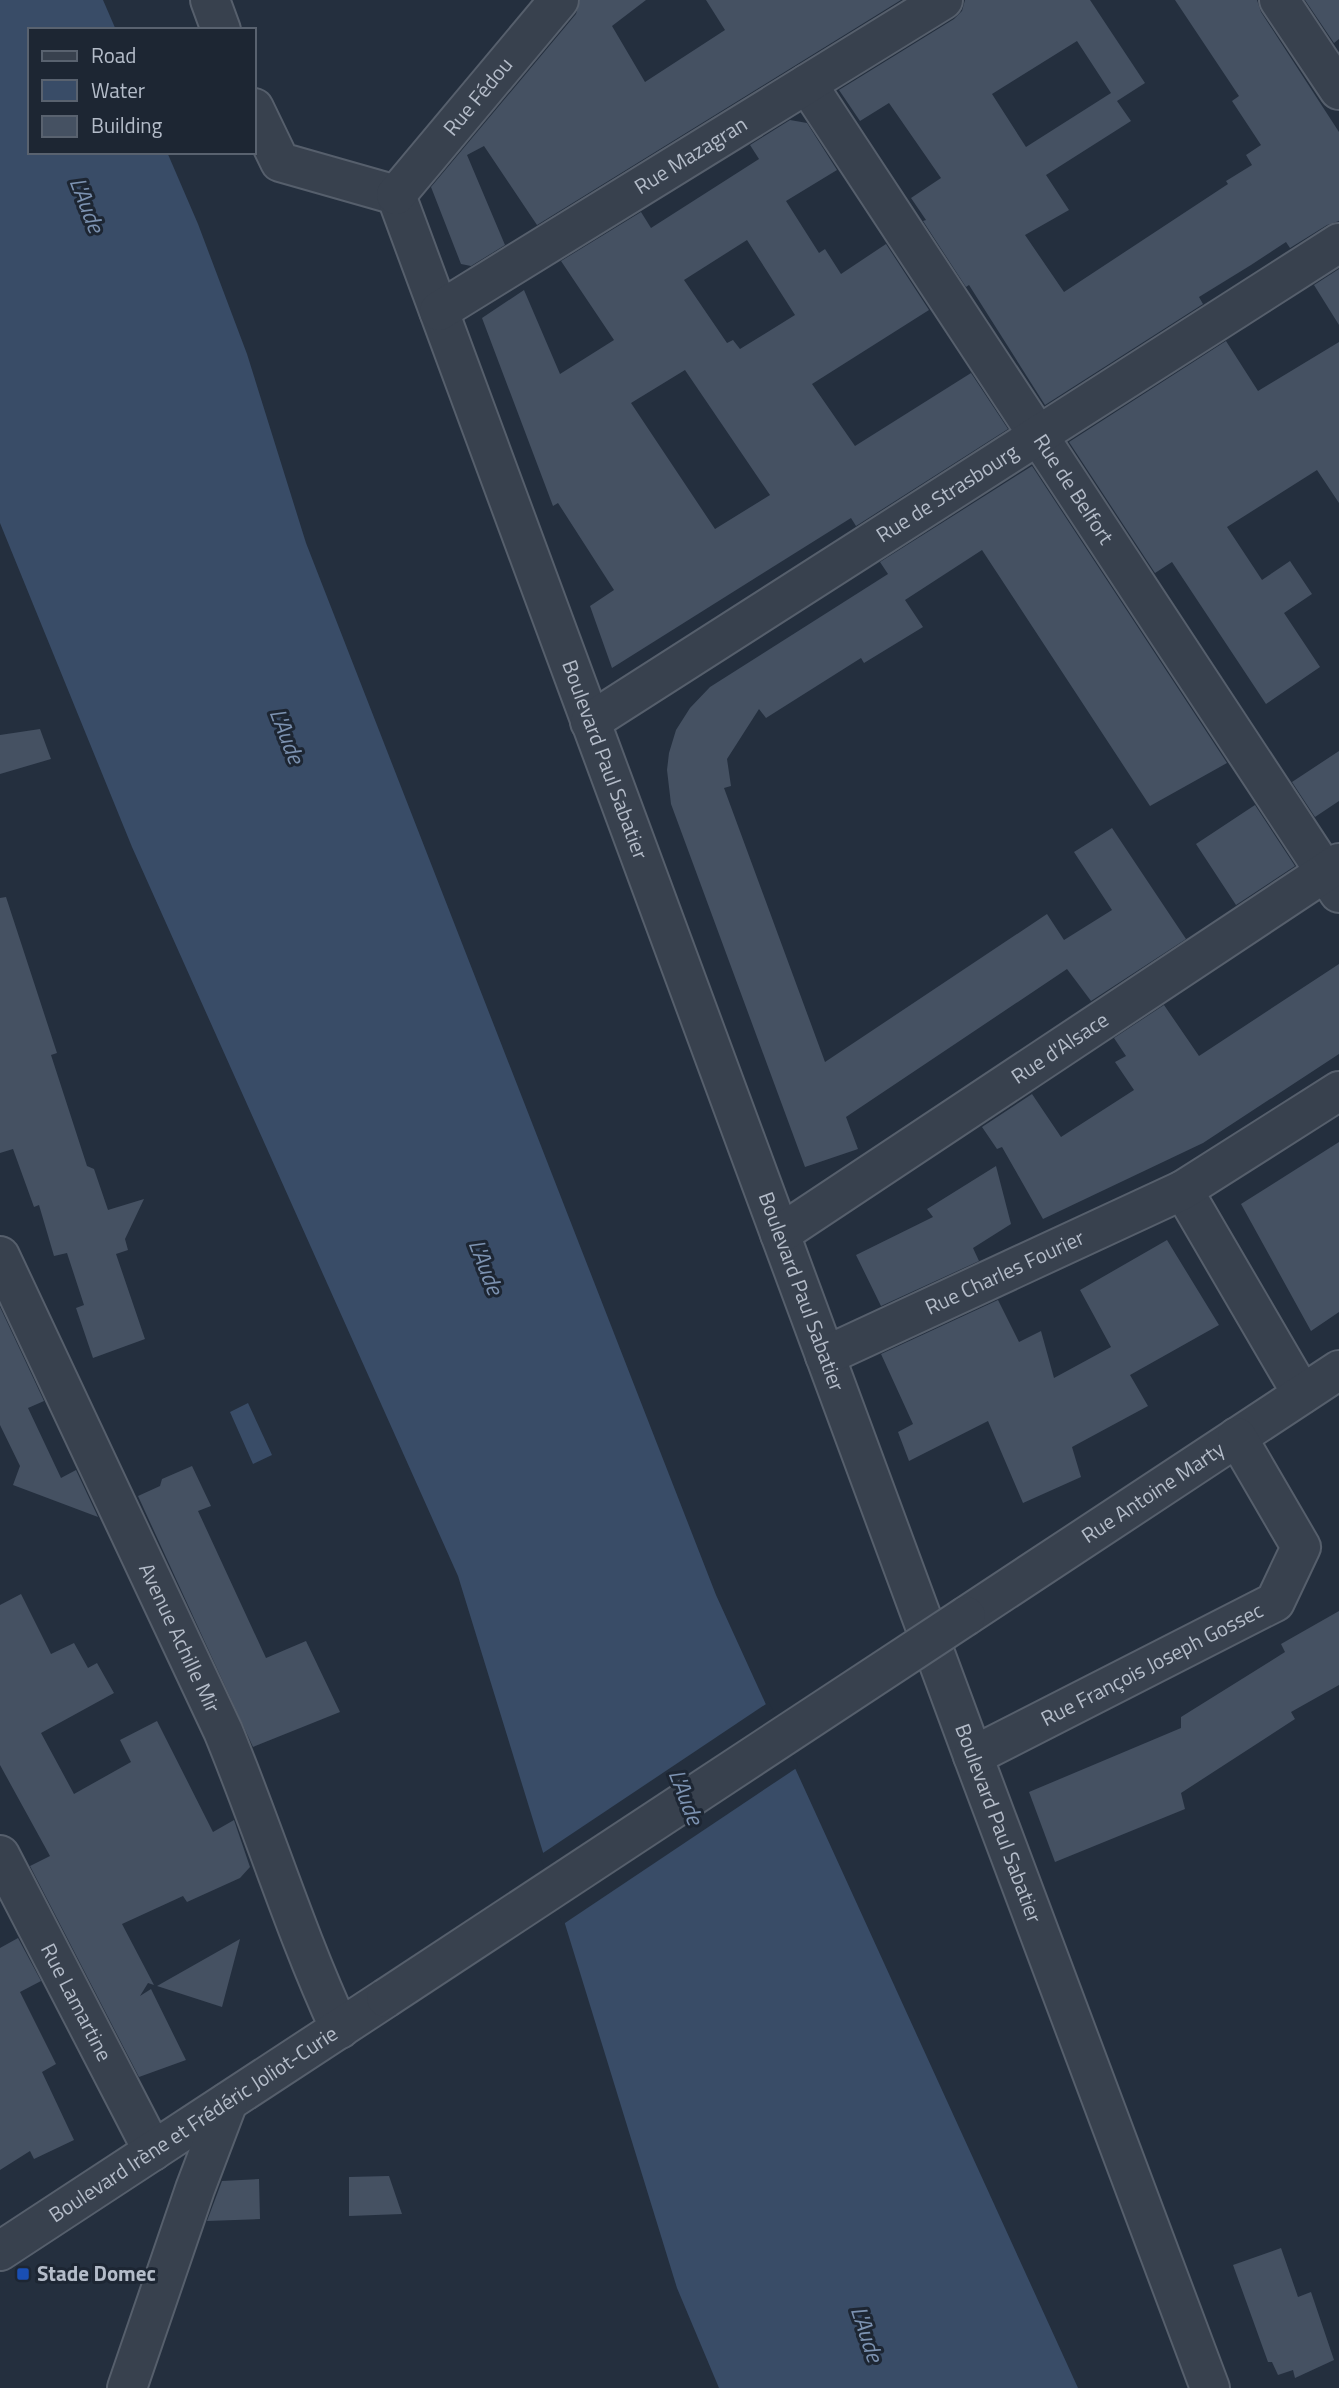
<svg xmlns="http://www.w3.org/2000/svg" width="1339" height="2388" font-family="'Titillium Web',sans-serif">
<rect width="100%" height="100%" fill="#242f3e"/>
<path fill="#394c67" d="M 0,0 L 103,0 L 116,30 L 30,30 L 30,152 L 167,152 L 198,224 L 247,354 L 306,543 L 716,1595 L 1078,2388 L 719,2388 L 677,2288 L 458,1576 L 132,847 L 0,523 Z
M 248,1403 L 272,1455 L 253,1464 L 230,1412 Z"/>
<path fill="#242f3e" d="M 769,1702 L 798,1767 L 562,1925 L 540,1855 Z"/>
<path fill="#455162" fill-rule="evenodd" d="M 580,0 L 646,0 L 612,26 L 645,82 L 725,30 L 706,0 L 901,0 L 537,225 L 484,146 L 467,155 L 505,245 L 471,266 L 461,264 L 431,187 L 576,14 Z
M 965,0 L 1090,0 L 1145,83 L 1117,101 L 1131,121 L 1046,175 L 1069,210 L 1025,235 L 1064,292 L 1228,184 L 1226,181 L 1252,165 L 1246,155 L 1261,145 L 1232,101 L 1239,96 L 1175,0 L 1257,0 L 1261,12 L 1339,132 L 1339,221 L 1327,225 L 1290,248 L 1286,242 L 1251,265 L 1199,297 L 1203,304 L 1045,405 L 969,285 L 966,287 L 923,221 L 926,220 L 911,198 L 941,178 L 889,103 L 860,121 L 839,90 L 954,19 L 962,11 ZM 1077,41 L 1111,93 L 1026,147 L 992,94 Z
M 1305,0 L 1339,0 L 1339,39 L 1334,43 Z
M 790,120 L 807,123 L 837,170 L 786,201 L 819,253 L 825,249 L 841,274 L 886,244 L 929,310 L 812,384 L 855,446 L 971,373 L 1008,429 L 856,526 L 851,518 L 612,668 L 590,606 L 614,590 L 558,503 L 553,506 L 482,318 L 524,290 L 560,374 L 614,340 L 561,261 L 641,212 L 651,228 L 759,159 L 750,145 ZM 747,240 L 795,315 L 740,349 L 733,340 L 727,343 L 684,280 ZM 685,370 L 770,495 L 715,529 L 631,403 Z
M 1339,269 L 1339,325 L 1314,285 Z
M 1226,341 L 1258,391 L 1339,342 L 1339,503 L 1317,470 L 1227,527 L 1262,580 L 1290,561 L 1312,594 L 1284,613 L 1320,667 L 1266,704 L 1172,562 L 1155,573 L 1069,442 Z
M 1032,466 L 1227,763 L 1150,806 L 982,550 L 905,600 L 923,627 L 864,663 L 861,658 L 766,718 L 759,709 L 727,759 L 731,786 L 724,788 L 825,1062 L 1047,914 L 1064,940 L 1112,910 L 1074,852 L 1112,828 L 1186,939 L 1091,1001 L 1067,969 L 846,1117 L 858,1149 L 805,1167 L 671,804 L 667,770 L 669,753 L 676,730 L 690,708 L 710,687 L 888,574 L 880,562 Z
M 40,729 L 51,759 L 0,774 L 0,735 Z
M 1339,751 L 1339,801 L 1315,817 L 1292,782 Z
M 1255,805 L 1295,866 L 1236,905 L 1196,844 Z
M 6,897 L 57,1053 L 51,1055 L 87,1166 L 94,1169 L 108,1210 L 144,1199 L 125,1239 L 128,1250 L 116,1254 L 145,1339 L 93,1358 L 76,1308 L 84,1305 L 67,1253 L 54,1256 L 39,1205 L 34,1207 L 13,1149 L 0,1153 L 0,898 Z
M 1339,964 L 1339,1054 L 1203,1143 L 1043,1219 L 1002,1147 L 997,1149 L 982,1127 L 1032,1094 L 1061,1137 L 1134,1090 L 1115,1062 L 1126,1056 L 1114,1038 L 1164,1005 L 1199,1056 Z
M 1339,1142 L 1339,1312 L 1311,1331 L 1241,1204 Z
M 996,1166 L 1011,1224 L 973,1248 L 979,1261 L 881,1306 L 856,1255 L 933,1217 L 927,1209 Z
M 1167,1240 L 1219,1325 L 1130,1375 L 1148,1406 L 1072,1447 L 1081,1477 L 1023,1503 L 988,1421 L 909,1461 L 898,1432 L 913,1424 L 881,1354 L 998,1300 L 1019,1342 L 1041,1331 L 1054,1378 L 1111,1347 L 1080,1290 Z
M 0,1307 L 44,1401 L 28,1408 L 61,1478 L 76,1470 L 98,1517 L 13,1485 L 20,1466 L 0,1425 Z
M 192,1466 L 211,1506 L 198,1511 L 266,1658 L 306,1641 L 340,1712 L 253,1747 L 138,1496 L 160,1486 L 162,1479 Z
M 21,1594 L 51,1654 L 74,1643 L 88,1668 L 97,1663 L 114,1693 L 41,1733 L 74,1794 L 131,1762 L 120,1740 L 157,1721 L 213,1832 L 234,1820 L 250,1867 L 240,1878 L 187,1902 L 183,1896 L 122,1924 L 154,1985 L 148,1983 L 140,1996 L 151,1989 L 186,2060 L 139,2077 L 30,1866 L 50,1856 L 0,1765 L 0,1605 Z
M 1339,1611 L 1339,1685 L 1291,1712 L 1295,1719 L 1181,1793 L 1185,1809 L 1055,1862 L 1029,1792 L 1181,1728 L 1181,1717 L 1285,1652 L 1281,1644 Z
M 18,1938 L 41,1981 L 20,1992 L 56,2064 L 42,2072 L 74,2140 L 34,2159 L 30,2151 L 0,2170 L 0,1948 Z
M 240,1939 L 222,2007 L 157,1986 Z
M 389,2176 L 402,2214 L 349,2216 L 349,2177 Z
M 259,2179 L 260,2219 L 207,2221 L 222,2181 Z
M 1281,2248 L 1298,2297 L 1311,2292 L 1334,2360 L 1295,2378 L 1293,2370 L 1278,2375 L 1272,2362 L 1268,2362 L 1233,2265 Z"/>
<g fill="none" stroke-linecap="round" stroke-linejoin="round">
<g stroke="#565f6c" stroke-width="42">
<g id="minor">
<path d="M 210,0 L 221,30"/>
<path d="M 1279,0 L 1339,90"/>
<path id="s1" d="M 807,84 L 1339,893"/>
<path d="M 254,108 L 280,162 L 396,195"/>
<path id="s2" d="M 396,195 L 973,1756 L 1210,2388"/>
<path id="s3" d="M 396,195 L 559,0"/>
<path id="s4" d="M 439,311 L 943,0"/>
<path id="s5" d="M 590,722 L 1339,243"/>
<path d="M 1183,1190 L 1302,1394"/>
<path id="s6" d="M 780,1234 L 1339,863"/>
<path id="s7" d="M 0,1256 L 223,1731 C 264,1830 295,1932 340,2029"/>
<path id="s8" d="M 825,1356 L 1183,1190 L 1339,1091"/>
<path id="s9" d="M 966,1616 L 1339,1370"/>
<path id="s10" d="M 973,1756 L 1275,1602 L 1301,1547 L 1237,1437"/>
<path id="s11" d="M 0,1855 L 153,2151"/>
<path id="s12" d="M 0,2251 L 386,1998"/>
<path d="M 127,2388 L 195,2189 L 228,2102"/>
</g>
</g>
<use href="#minor" stroke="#38414e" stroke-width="38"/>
<g stroke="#565f6c" stroke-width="42" stroke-linecap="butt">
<path id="minor-bridge" d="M 386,1998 L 966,1616"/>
</g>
<use href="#minor-bridge" stroke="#38414e" stroke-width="38"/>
</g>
<rect fill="#1a4fb4" stroke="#1d2633" stroke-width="2.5" x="16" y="2267" width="14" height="14" rx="3.5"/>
<g text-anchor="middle" stroke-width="6" stroke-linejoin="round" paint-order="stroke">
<g font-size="21" fill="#b4bcc9" stroke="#1d2633">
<text dy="7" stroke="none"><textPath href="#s3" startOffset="128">Rue Fédou</textPath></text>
<text dy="7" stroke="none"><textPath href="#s4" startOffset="296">Rue Mazagran</textPath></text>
<text dy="7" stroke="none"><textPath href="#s1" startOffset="485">Rue de Belfort</textPath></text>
<text dy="7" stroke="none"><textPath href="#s5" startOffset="424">Rue de Strasbourg</textPath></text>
<text dy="7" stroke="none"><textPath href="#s2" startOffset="602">Boulevard Paul Sabatier</textPath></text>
<text dy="7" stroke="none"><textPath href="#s6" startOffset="336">Rue d'Alsace</textPath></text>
<text dy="7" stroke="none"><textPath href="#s8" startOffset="198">Rue Charles Fourier</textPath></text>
<text dy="7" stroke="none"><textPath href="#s2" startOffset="1169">Boulevard Paul Sabatier</textPath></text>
<text dy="7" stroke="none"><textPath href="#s9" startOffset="224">Rue Antoine Marty</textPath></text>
<text dy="7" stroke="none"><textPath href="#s7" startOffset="422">Avenue Achille Mir</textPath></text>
<text dy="7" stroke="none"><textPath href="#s10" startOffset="201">Rue François Joseph Gossec</textPath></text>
<text dy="7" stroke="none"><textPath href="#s2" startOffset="1736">Boulevard Paul Sabatier</textPath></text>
<text dy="7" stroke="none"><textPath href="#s11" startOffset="166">Rue Lamartine</textPath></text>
<text dy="7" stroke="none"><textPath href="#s12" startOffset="231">Boulevard Irène et Frédéric Joliot-Curie</textPath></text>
</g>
<g font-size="21" font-weight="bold" fill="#b4bcc9" stroke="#1d2633" text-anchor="start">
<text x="37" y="2281">Stade Domec</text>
</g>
<g font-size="23" font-style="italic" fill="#7c92b1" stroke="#1d2633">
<text transform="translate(87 205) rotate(69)" y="8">L'Aude</text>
<text transform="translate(287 736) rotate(69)" y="8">L'Aude</text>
<text transform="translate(486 1267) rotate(69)" y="8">L'Aude</text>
<text transform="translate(686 1797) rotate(69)" y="8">L'Aude</text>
<text transform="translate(867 2334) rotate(72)" y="8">L'Aude</text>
</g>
</g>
<rect x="28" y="28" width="228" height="126" fill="#1d2633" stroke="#59626f" stroke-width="2"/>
<rect x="42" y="51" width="35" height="10" fill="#38414e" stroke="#59626f" stroke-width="2"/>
<text x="91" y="63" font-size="21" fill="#b4bcc9">Road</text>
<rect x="42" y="80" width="35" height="21" fill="#394c67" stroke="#59626f" stroke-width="2"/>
<text x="91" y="98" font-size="21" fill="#b4bcc9">Water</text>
<rect x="42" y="116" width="35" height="21" fill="#455162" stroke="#59626f" stroke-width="2"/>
<text x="91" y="133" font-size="21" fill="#b4bcc9">Building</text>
</svg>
